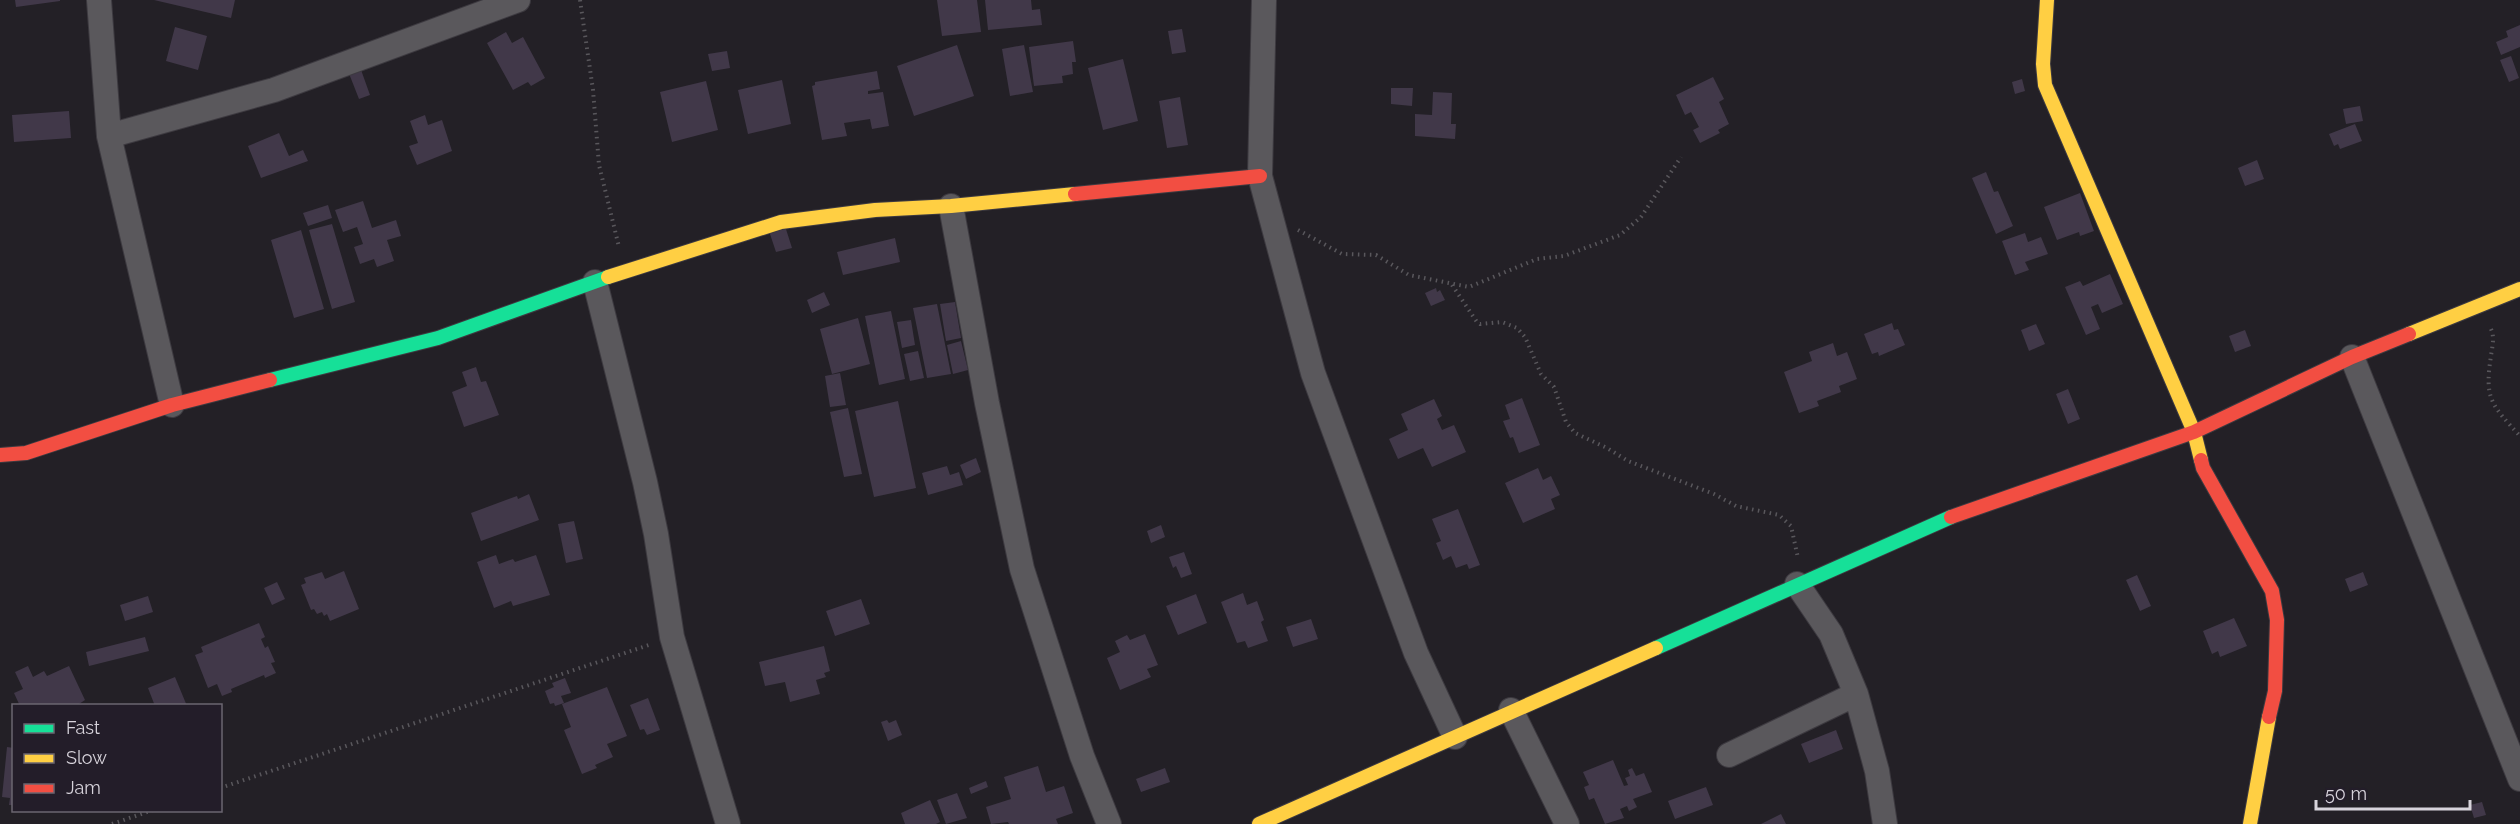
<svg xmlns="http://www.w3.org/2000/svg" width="2520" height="824" font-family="Raleway,sans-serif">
<rect width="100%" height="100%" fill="#232026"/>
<path fill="#413849" d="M 15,0 L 60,0 L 60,1 L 16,7 Z
M 154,0 L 235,0 L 231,18 Z
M 937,0 L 977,0 L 981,32 L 942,36 Z
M 985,0 L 1031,0 L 1032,10 L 1040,9 L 1042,25 L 988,30 Z
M 2520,25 L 2520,47 L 2501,55 L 2496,42 L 2508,37 L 2506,31 Z
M 175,27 L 207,36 L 198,70 L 166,61 Z
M 1182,29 L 1186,52 L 1172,54 L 1168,31 Z
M 506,32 L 512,43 L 523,37 L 545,78 L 531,86 L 528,82 L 513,90 L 487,43 Z
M 1073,41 L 1076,62 L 1072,62 L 1073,74 L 1062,76 L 1063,83 L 1034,86 L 1029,47 Z
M 957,45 L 974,96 L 914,116 L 897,66 Z
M 1024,45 L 1033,92 L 1010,96 L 1002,49 Z
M 727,51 L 730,68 L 712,71 L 708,54 Z
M 2511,56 L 2519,78 L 2509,82 L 2500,60 Z
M 1123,59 L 1138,121 L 1103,130 L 1088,68 Z
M 360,67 L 370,95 L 359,99 L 348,71 Z
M 877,71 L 880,89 L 868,91 L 868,94 L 883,92 L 889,126 L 872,129 L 870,119 L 844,123 L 847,136 L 822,140 L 812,86 L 815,85 L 815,82 Z
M 1713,77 L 1724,99 L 1719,102 L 1729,124 L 1718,130 L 1720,133 L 1700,143 L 1693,130 L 1699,127 L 1691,112 L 1685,115 L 1676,95 Z
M 2022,79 L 2025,91 L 2015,94 L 2012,82 Z
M 782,80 L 791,124 L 748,134 L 738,90 Z
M 706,81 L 718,130 L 672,142 L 660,92 Z
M 1391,88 L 1413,88 L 1412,106 L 1391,104 Z
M 1433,92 L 1452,93 L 1451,124 L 1456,124 L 1455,139 L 1415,136 L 1415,114 L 1432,115 Z
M 1180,97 L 1188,145 L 1167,148 L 1159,101 Z
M 2360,106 L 2363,121 L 2346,124 L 2343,109 Z
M 69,111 L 71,138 L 14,142 L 12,115 Z
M 425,115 L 428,125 L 442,120 L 452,151 L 417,165 L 409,146 L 418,143 L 410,121 Z
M 2355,124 L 2362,141 L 2340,149 L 2338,144 L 2334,146 L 2329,134 Z
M 279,133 L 289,156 L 303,150 L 308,161 L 261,178 L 248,146 Z
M 2257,160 L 2264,179 L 2245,186 L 2238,168 Z
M 1986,172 L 1994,192 L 1998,191 L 2013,226 L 1996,234 L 1972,178 Z
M 2080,193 L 2094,231 L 2080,236 L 2079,232 L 2057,240 L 2044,207 Z
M 363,201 L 372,228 L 396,220 L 401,236 L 387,240 L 394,261 L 377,267 L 374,259 L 360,264 L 354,247 L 363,244 L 357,227 L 343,232 L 335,210 Z
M 328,205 L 332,218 L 308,226 L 303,213 Z
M 332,224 L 355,302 L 332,309 L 309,230 Z
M 785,226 L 792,248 L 776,252 L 769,231 Z
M 301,230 L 324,309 L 294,318 L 271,240 Z
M 2025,233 L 2028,242 L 2041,237 L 2048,254 L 2025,262 L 2029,270 L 2015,275 L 2002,241 Z
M 895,238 L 900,262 L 843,275 L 837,252 Z
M 2110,274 L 2123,304 L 2102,313 L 2098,304 L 2091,307 L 2100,329 L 2086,335 L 2065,287 L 2080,281 L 2083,286 Z
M 1436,288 L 1437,292 L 1440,290 L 1445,300 L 1431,306 L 1425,293 Z
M 824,292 L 830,305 L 812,313 L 807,300 Z
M 955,302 L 961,338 L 946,341 L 940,304 Z
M 937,304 L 951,374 L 927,378 L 913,308 Z
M 891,311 L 905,379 L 879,385 L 865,316 Z
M 858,318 L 870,364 L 832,374 L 820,329 Z
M 911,320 L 915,345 L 902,348 L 897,322 Z
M 1892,323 L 1894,330 L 1898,329 L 1905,345 L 1879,356 L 1878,352 L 1872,354 L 1864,334 Z
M 2036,324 L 2045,344 L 2029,351 L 2021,330 Z
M 2245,330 L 2251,346 L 2235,352 L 2229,336 Z
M 961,341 L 968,370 L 953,374 L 947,345 Z
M 1833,343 L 1837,356 L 1847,352 L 1857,379 L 1839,386 L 1841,392 L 1817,401 L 1819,406 L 1799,413 L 1784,372 L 1812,361 L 1809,352 Z
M 918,351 L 924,378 L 910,381 L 904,354 Z
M 476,367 L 481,382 L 486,381 L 499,415 L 464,427 L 452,392 L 467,386 L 462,372 Z
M 840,373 L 846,405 L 830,407 L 825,376 Z
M 2068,389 L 2080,419 L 2068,424 L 2056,394 Z
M 1522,398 L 1540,445 L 1519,453 L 1513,437 L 1510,438 L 1503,421 L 1510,419 L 1505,405 Z
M 1434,399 L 1442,416 L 1437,419 L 1442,430 L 1454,425 L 1466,452 L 1432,467 L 1423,448 L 1398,459 L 1389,439 L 1408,430 L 1401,414 Z
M 898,401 L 916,488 L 874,497 L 855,411 Z
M 848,408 L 862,474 L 844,477 L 830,412 Z
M 976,458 L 981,472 L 966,479 L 960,465 Z
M 947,466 L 950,475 L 959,472 L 963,485 L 928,495 L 922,473 Z
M 1538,468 L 1543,480 L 1551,476 L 1560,495 L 1551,499 L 1555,509 L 1523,523 L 1505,483 Z
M 529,494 L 539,520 L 481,541 L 471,513 L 517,496 L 518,499 Z
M 1458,509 L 1480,565 L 1469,569 L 1467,564 L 1456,568 L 1451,556 L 1443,560 L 1436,543 L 1441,541 L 1432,519 Z
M 574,521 L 583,559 L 566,563 L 558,524 Z
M 1161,525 L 1165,537 L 1151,543 L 1147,531 Z
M 1184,552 L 1192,574 L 1181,578 L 1176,566 L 1173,568 L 1169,557 Z
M 496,555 L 499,564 L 513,559 L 515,562 L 536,555 L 550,595 L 513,606 L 511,601 L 494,608 L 477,562 Z
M 344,571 L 359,609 L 330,621 L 327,614 L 324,616 L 322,612 L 317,614 L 314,609 L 311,610 L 301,585 L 306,583 L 304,578 L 322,572 L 325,579 Z
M 2363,572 L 2368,585 L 2350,592 L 2345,579 Z
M 2137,575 L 2151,606 L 2140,611 L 2126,580 Z
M 277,582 L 285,599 L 272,605 L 264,588 Z
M 1243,593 L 1247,605 L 1257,601 L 1264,620 L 1261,622 L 1268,641 L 1248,648 L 1245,641 L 1237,643 L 1221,602 Z
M 1196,594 L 1207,623 L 1178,635 L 1166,606 Z
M 148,596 L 153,612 L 125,621 L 120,605 Z
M 861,599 L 870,624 L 835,636 L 826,611 Z
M 2234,618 L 2247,646 L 2220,657 L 2218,651 L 2212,654 L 2203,631 Z
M 1311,619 L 1318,639 L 1293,647 L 1286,627 Z
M 259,623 L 265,637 L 261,639 L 265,648 L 268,646 L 275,662 L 271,663 L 276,673 L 265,678 L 264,675 L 231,689 L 232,692 L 222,696 L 217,684 L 208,688 L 195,655 L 203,652 L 201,647 Z
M 1145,634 L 1158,665 L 1147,669 L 1151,677 L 1120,690 L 1107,658 L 1120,652 L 1115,641 L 1127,635 L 1130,640 Z
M 145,637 L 149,651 L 89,666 L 86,652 Z
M 824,646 L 830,671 L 824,673 L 826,677 L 816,680 L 820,694 L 790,702 L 785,682 L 765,686 L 759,662 Z
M 28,666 L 33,677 L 44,671 L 47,676 L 69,666 L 85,700 L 76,706 L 20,706 L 14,693 L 23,689 L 15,672 Z
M 175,677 L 187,706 L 155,706 L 148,688 Z
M 565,678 L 571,693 L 561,696 L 564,703 L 555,706 L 554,703 L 550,704 L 545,691 L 554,687 L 552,683 Z
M 607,687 L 627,736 L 607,744 L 613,757 L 595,765 L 597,768 L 582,774 L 564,730 L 571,727 L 562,704 Z
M 648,698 L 660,730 L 647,735 L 644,729 L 640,730 L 630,705 Z
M 887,720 L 889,723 L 896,720 L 902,735 L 888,741 L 881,722 Z
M 1836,730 L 1843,749 L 1809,763 L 1801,744 Z
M 7,747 L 14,748 L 14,805 L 9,805 L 10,798 L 2,797 Z
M 1613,760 L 1624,786 L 1628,785 L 1625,778 L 1630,776 L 1628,770 L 1632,768 L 1636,776 L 1644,773 L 1652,792 L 1633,799 L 1637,807 L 1629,811 L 1627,806 L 1620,809 L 1624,818 L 1605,824 L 1594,798 L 1589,800 L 1584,787 L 1589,785 L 1583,772 Z
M 1038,766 L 1046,792 L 1064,786 L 1073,813 L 1056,819 L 1058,824 L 1009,824 L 1008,822 L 991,824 L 986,807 L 1011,799 L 1004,777 Z
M 1165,768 L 1170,782 L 1141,792 L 1136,779 Z
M 986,781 L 988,787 L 971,794 L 969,788 Z
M 1706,787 L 1713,805 L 1675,819 L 1668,801 Z
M 957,793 L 967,818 L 946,824 L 937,800 Z
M 930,800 L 940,822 L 936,824 L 905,824 L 901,813 Z
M 2482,802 L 2486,815 L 2474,818 L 2470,805 Z
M 1781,814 L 1786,824 L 1761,824 Z"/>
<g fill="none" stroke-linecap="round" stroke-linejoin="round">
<g stroke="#3d3a40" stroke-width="26">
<path id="street" d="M 99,0 L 109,136 L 172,405
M 1264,0 L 1260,176 L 1313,373 L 1416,653 L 1455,737
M 109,136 L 274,90 L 518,0
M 951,206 L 987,403 L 1022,569 L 1082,756 L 1109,824
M 595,282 L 645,482 L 656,534 L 672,637 L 728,824
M 2352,357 L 2520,779
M 1797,584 L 1831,634 L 1856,694 L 1877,771 L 1885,824
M 1511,710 L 1567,824
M 1729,755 L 1856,694"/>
</g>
<g stroke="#3d3a40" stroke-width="16">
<path id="fast" d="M 270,380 L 438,338 L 608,277
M 1656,648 L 1951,517"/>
</g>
<g stroke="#3d3a40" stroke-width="16">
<path id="slow" d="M 2047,0 L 2043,64 L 2045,85 L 2194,432 L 2201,460
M 608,277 L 781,222 L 875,210 L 951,206 L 1075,194
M 2409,334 L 2520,289
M 1259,824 L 1656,648
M 2250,824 L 2269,717"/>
</g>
<g stroke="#3d3a40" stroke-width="16">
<path id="jam" d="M 1075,194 L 1260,176
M 0,455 L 26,453 L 172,405 L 270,380
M 2201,460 L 2203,468 L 2272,591 L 2277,620 L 2275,691 L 2269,717
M 1951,517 L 2194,432 L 2352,357 L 2409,334"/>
</g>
<path stroke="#59575c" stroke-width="4" stroke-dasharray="1.5 4.5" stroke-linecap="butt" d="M 580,0 L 593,90 L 599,165 L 619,247
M 1298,230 L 1342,254 L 1376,255 L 1409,275 L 1469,287 L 1537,259 L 1564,256 L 1620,235 L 1641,217 L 1681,157
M 1452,285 L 1477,322 L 1480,324 L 1502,322 L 1517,328 L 1525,337 L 1541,374 L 1554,387 L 1566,422 L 1575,433 L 1607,448 L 1628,461 L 1714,494 L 1736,506 L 1779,515 L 1791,526 L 1798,558
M 2491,329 C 2495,338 2492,347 2491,356 C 2484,400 2492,405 2520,436
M 220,788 L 652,644
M 112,824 L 153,810"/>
<use href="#street" stroke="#5a585c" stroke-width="24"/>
<use href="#fast" stroke="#16e098" stroke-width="14"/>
<use href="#slow" stroke="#ffcf43" stroke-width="14"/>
<use href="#jam" stroke="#f24e42" stroke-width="14"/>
</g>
<rect x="12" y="704" width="210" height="108" fill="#231d29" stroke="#6b6670" stroke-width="1.5"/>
<rect x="24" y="724" width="30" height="9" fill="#16e098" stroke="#6b6670" stroke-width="1.5"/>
<text x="66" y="734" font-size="18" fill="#d7d3db">Fast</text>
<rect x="24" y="754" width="30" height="9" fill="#ffcf43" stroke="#6b6670" stroke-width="1.5"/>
<text x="66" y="764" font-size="18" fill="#d7d3db">Slow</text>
<rect x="24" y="784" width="30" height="9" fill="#f24e42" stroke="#6b6670" stroke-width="1.5"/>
<text x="66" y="794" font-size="18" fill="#d7d3db">Jam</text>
<path d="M2316 800v9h154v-9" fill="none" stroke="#d7d3db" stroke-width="3"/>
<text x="2325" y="800" font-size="18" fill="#d7d3db" stroke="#231d29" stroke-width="4.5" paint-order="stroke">50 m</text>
</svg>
